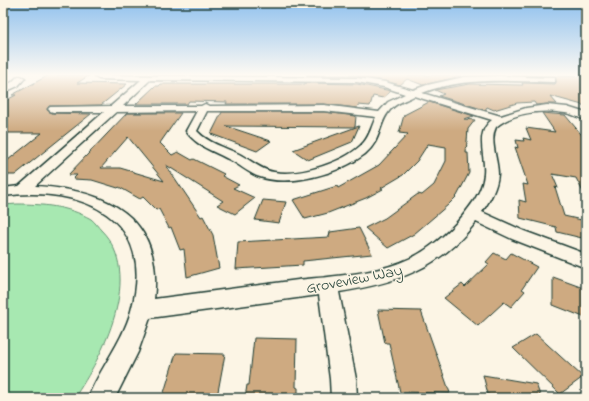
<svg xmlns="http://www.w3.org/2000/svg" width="589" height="401" font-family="'Indie Flower',sans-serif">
<rect width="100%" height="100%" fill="#fcf5e5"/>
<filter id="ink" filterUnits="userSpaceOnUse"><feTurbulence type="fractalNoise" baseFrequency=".025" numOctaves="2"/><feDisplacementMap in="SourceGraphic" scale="8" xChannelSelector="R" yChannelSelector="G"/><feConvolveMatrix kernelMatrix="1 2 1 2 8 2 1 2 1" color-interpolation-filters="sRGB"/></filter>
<g filter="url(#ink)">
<path fill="#a7e8b1" stroke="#639272" d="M 17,204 C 42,204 68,206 91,219 C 95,222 98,227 101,230 C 145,274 103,356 74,398 L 3,398 L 3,205 Z"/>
<path fill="#ceaa81" stroke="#1f3d34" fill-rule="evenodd" d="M 49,75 L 90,75 L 77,83 L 127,84 L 101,105 L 49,106 L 47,110 L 53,113 L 91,114 L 15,175 L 3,175 L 3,164 L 42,133 L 3,133 L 3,102 L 16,95 L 12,95 Z
M 306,75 L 459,75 L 461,76 L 423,85 L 407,79 L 400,85 L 385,81 L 357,76 Z
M 523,75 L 586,77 L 586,106 L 550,96 L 557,104 L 547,104 L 536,105 L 534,102 L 517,103 L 494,110 L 487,107 L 485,110 L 439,96 L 444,94 L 435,90 L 470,84 L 523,85 L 522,83 L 555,84 L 556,82 L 555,76 Z
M 305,83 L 357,84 L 391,91 L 383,98 L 373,96 L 370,106 L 358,105 L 357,108 L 324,104 L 226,104 L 227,102 L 189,101 L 187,104 L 136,104 L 155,86 L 159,86 L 161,84 L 305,84 Z
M 429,102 L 474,116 L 464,119 L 475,120 L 468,129 L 466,153 L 468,153 L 469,173 L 457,196 L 448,205 L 414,234 L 388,248 L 365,228 L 385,218 L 418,194 L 422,195 L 434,185 L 446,161 L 446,147 L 428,144 L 417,161 L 403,175 L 381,188 L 383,189 L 366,198 L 328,213 L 305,219 L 293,200 L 337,186 L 338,188 L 379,165 L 408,134 L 399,133 L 404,115 Z
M 222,112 L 324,112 L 356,116 L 355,127 L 226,126 L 271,141 L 257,151 L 211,134 Z
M 127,113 L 181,113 L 160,143 L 172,155 L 178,152 L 192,160 L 194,159 L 224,174 L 222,176 L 239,185 L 233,188 L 255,198 L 235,214 L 217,205 L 223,201 L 166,165 L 201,217 L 203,216 L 213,235 L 219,268 L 187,277 L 184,249 L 180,250 L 171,227 L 169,228 L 159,209 L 156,210 L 143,197 L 140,199 L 119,187 L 118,188 L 92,180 L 73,179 L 77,175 L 68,175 ZM 128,137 L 164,181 L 120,168 L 101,168 Z
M 542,113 L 565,115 L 586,140 L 586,198 L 576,178 L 552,174 L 558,188 L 555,187 L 564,216 L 586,221 L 586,239 L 557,232 L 556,227 L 520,218 L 519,200 L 526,202 L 523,184 L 528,185 L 515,147 L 518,148 L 516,140 L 524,141 L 523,138 L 531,140 L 526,128 L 555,132 Z
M 359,126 L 352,142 L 308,160 L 293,150 Z
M 263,200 L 286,202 L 279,223 L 255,220 Z
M 359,228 L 372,254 L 303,261 L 303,265 L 236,269 L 238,242 L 329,237 L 330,232 Z
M 494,253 L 506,259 L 511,253 L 537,267 L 522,289 L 525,291 L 511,307 L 504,302 L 478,326 L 444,298 L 462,284 L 465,287 L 489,264 L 486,262 Z
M 553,277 L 586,289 L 586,318 L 553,305 Z
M 378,310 L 421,311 L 450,393 L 400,392 L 389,343 L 385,343 Z
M 536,334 L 583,377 L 560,394 L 513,348 Z
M 254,338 L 297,339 L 296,387 L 298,388 L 298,398 L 245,398 L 247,385 L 249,385 Z
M 176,353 L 225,354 L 217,397 L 163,396 Z
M 483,375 L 536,384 L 541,398 L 489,398 Z"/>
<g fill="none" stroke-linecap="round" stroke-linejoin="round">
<g stroke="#1f3d34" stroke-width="3">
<path id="minor" d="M 98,75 L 357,78 L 385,82 L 413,90 L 427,85 L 464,77 L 499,76 L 555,78 L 555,82 L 552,82 C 508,81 463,77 422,93 L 501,116 L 526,108 L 547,105 L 567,107 L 586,113 L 586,120 C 579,118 573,114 565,113 C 544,109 513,112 496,127 C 489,141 498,159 498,174 C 497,188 490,200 482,212 L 524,231 L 586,254 L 586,268 L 512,239 L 476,222 C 439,269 397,283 339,292 L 356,379 L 357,398 L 331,398 L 330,379 L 319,295 L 150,318 L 138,352 L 115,398 L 88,398 C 100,368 122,343 131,311 C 158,218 83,185 3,196 L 3,188 L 19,186 L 104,112 L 53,112 L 50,111 L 48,109 L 50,107 L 111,106 L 141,80 L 99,79 L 95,77 ZM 150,80 L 357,82 L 384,87 L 405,94 L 388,102 L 379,112 L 324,105 L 209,106 L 205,104 L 201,106 L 123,106 ZM 414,96 L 492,120 C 474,133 486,156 484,174 C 483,187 476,199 468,209 C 455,227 431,249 411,258 C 377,274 335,276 298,280 C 250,286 202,293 154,299 C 164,216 107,190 35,186 L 116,112 L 197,111 L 186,131 C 196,146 213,151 228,159 C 239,164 247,172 257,176 C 288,188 339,174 365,154 C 382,140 378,124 390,110 C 396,103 406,100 414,96 ZM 207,111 L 324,111 L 376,117 C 372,125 370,135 364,142 C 347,162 299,177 274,172 C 261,170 251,160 239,154 C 224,147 208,143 197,131 Z
M 18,76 L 21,76 L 25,78 L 18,86 L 3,93 L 3,87 L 12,82 Z"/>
</g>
<use href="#minor" fill="#fcf5e5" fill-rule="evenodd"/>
</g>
</g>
<linearGradient id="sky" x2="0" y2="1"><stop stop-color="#90c1ee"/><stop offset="0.57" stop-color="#fefaf3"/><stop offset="1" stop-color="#fefaf3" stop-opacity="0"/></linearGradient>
<rect width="589" height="131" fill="url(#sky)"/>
<g text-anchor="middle" stroke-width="3" stroke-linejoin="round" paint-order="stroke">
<g font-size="16" fill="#1f3d34" stroke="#fcf5e5">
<text transform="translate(354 278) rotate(-11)" y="6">Groveview Way</text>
</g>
</g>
<rect width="589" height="401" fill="none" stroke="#fcf5e5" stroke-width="16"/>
<rect x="8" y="8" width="573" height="385" fill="none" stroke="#1f3d34" stroke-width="1.5" filter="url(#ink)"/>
</svg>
